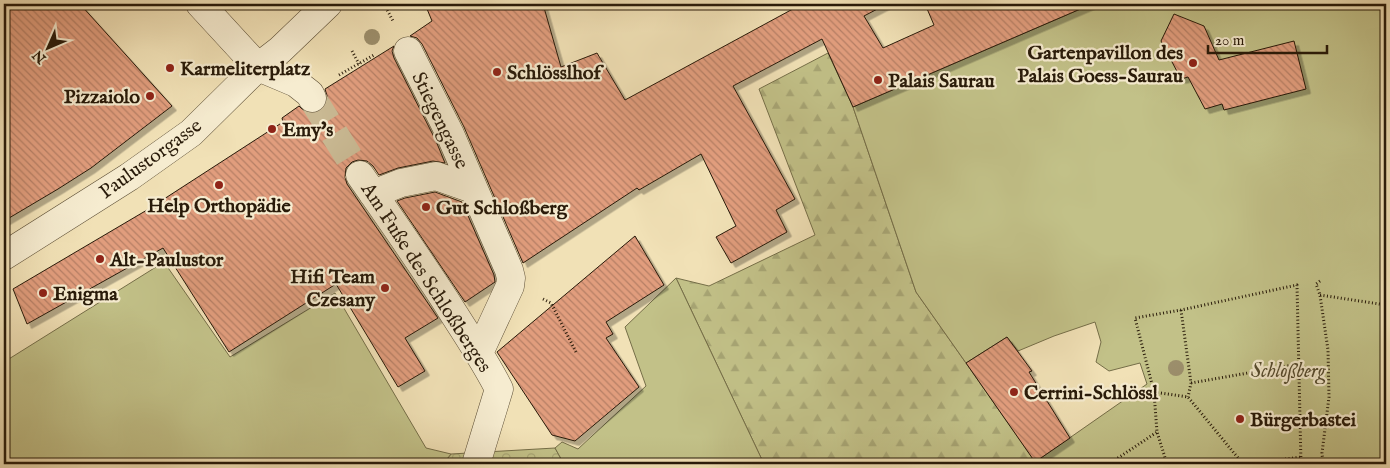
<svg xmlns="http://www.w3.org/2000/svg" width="1390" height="468" font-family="'IM FELL English',serif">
<defs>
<pattern id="forest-firs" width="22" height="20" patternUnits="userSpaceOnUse" patternTransform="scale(1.25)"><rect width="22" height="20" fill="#c2c188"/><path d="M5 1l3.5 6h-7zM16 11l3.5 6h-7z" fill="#a7a574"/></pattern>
<pattern id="park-crowns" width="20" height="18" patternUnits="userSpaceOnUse" patternTransform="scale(1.25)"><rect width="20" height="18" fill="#c2c188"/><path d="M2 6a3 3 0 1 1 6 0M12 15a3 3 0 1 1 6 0" fill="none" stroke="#a7a574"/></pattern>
<pattern id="building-back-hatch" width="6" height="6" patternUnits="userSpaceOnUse" patternTransform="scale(1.25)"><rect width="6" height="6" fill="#e19d7d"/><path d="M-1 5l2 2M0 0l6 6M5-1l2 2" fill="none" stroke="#b67f65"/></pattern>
<filter id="shadow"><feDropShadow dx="4.5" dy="4.5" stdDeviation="0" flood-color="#0004"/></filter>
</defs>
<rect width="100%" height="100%" fill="#f1e1b6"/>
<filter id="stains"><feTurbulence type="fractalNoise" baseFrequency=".004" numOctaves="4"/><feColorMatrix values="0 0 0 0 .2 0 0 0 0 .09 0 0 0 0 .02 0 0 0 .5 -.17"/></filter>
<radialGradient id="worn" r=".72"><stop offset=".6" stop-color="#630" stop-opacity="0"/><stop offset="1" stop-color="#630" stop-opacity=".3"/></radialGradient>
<path fill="url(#forest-firs)" stroke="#756e48" d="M 828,53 L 853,107 L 916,292 L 1037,464 L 764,464 L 676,278 L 709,286 L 815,235 L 759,89 Z"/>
<path fill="url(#park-crowns)" stroke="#756e48" d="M 555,448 L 564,464 L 443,464 L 451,454 Z"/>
<path fill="#c2c188" stroke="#756e48" d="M 1092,4 L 1385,4 L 1386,37 L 1386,464 L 1037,464 L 1035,462 L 1147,384 L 1140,363 L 1109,371 L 1096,362 L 1101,342 L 1095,322 L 1054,336 L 1018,351 L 1007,337 L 966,363 L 916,292 L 853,107 Z
M 164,262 L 230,357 L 335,293 L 426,448 L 451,454 L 443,464 L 4,464 L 4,362 Z
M 676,278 L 764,464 L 564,464 L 555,448 L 562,442 L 578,449 L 646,386 L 625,327 Z"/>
<path fill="url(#building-back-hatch)" stroke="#281a09" filter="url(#shadow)" d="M 4,4 L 80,4 L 172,106 L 91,168 L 58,189 L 4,221 Z
M 425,4 L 543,4 L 561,67 L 597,53 L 625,100 L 802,4 L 887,4 L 864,16 L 883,48 L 934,25 L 925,4 L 1092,4 L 853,107 L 822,39 L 733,86 L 795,199 L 776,210 L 787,232 L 731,263 L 716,237 L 736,226 L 701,154 L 639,190 L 637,188 L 523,263 L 464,127 L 422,44 L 417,38 L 410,36 L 432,21 Z
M 1174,14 L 1204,26 L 1219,60 L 1294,41 L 1306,89 L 1224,110 L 1222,104 L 1205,109 L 1188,77 L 1181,79 L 1161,41 Z
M 394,46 L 392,51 L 394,58 L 436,141 L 445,163 L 433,161 L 398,168 L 379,175 L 373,166 L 367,161 L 358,160 L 352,162 L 346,168 L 345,177 L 347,184 L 438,318 L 405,338 L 425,371 L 398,387 L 336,284 L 229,352 L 163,248 L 27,324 L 13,289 L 147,210 L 283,122 L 282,118 L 299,106 L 304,111 L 311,114 L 319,112 L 325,106 L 328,99 L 325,89 Z
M 435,192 L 462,202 L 494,275 L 495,282 L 465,302 L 397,201 L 405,198 Z
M 635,236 L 664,285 L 606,322 L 613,334 L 606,338 L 639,387 L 575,441 L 552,435 L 497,352 Z
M 1007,337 L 1032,371 L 1029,372 L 1070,438 L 1035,462 L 966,363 Z"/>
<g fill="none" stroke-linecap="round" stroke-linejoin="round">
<path stroke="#c9b993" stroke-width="28" stroke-dasharray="28 14" stroke-linecap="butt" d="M 312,98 L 360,175"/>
<g stroke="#5a4c34" stroke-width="29">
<path id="minor" d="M 200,4 L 258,67 L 296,83 L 310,94 L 312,98
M 408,51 L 450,134 L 509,270 L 511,278 L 510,286 L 479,353
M 360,175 C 390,218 419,260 447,303 C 465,332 484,359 499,389 L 476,464
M 373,194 L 401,183 L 436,176 L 473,189
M 4,256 L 129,177 L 191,133 L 258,67 L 280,50 L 328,4"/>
</g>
<path stroke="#281a09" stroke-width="3" stroke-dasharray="1 2.5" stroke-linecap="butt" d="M 384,4 L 393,21
M 352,51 L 359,64
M 339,75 L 374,55
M 1320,281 L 1316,284 L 1320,295 L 1328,350 L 1329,397 L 1322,453 L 1323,464
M 1320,295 L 1386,305
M 543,299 L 551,303 L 577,354
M 1181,310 L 1191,383 L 1188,397
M 1191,383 L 1299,364
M 1154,392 L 1188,397 L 1243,464
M 1109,464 L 1157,432
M 1167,464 L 1157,432 L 1154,392 L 1135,318 L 1181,310 L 1297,285 L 1301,464
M 1247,464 L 1301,457
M 1386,464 L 1386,447"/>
<use href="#minor" stroke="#f6ecd0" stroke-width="28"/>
</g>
<g fill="#9c8f6c">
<circle cx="372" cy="37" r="8"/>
<circle cx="1176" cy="368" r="8"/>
</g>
<g fill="#8f2418" stroke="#f6ecd0" stroke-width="2">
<circle cx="1193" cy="63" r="5"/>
<circle cx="170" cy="68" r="5"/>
<circle cx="497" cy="72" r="5"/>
<circle cx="878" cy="80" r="5"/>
<circle cx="150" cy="96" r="5"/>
<circle cx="272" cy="129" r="5"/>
<circle cx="219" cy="185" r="5"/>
<circle cx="426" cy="207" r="5"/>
<circle cx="100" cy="259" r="5"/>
<circle cx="385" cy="288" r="5"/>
<circle cx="43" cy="293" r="5"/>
<circle cx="1014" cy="392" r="5"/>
<circle cx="1240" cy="419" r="5"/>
</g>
<g text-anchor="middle" stroke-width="4.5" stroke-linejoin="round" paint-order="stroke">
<g font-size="20" font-weight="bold" fill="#281a09" stroke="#f6ecd0" text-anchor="start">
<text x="1183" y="59" text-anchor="end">Gartenpavillon des<tspan x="1183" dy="23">Palais Goess-Saurau</tspan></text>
<text x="180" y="75">Karmeliterplatz</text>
<text x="507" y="79">Schlösslhof</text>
<text x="888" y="87">Palais Saurau</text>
<text x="140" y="103" text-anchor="end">Pizzaiolo</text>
<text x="282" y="136">Emy's</text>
<text x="219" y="212" text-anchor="middle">Help Orthopädie</text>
<text x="436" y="214">Gut Schloßberg</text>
<text x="110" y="266">Alt-Paulustor</text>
<text x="375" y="283" text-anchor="end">Hifi Team<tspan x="375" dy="23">Czesany</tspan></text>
<text x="53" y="300">Enigma</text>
<text x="1024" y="399">Cerrini-Schlössl</text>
<text x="1250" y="426">Bürgerbastei</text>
</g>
<g font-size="20" fill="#281a09" stroke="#f6ecd0">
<text transform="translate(441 120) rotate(64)" y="7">Stiegengasse</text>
<text transform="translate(150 158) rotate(-36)" y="7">Paulustorgasse</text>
<text transform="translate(427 277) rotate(57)" y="7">Am Fuße des Schloßberges</text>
</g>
<g font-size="20" font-style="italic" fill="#564c2f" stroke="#f6ecd0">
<text x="1288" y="377">Schloßberg</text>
</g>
</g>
<rect width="1390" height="468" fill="none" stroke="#f1e1b6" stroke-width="20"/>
<rect x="5" y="5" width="1380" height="458" fill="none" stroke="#281a09" stroke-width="2.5"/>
<rect x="10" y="10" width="1370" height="448" fill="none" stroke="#281a09"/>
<g transform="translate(48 48) rotate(225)" stroke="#f6ecd0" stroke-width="4" paint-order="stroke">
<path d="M0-4L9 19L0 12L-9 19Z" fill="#281a09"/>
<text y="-8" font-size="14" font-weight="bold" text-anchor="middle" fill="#281a09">N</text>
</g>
<path d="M1208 45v8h119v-8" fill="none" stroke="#281a09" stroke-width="2.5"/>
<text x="1215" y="45" font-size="15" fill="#281a09" stroke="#f6ecd0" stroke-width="4" paint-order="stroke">20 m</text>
<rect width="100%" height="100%" filter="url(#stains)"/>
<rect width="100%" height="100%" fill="url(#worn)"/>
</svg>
